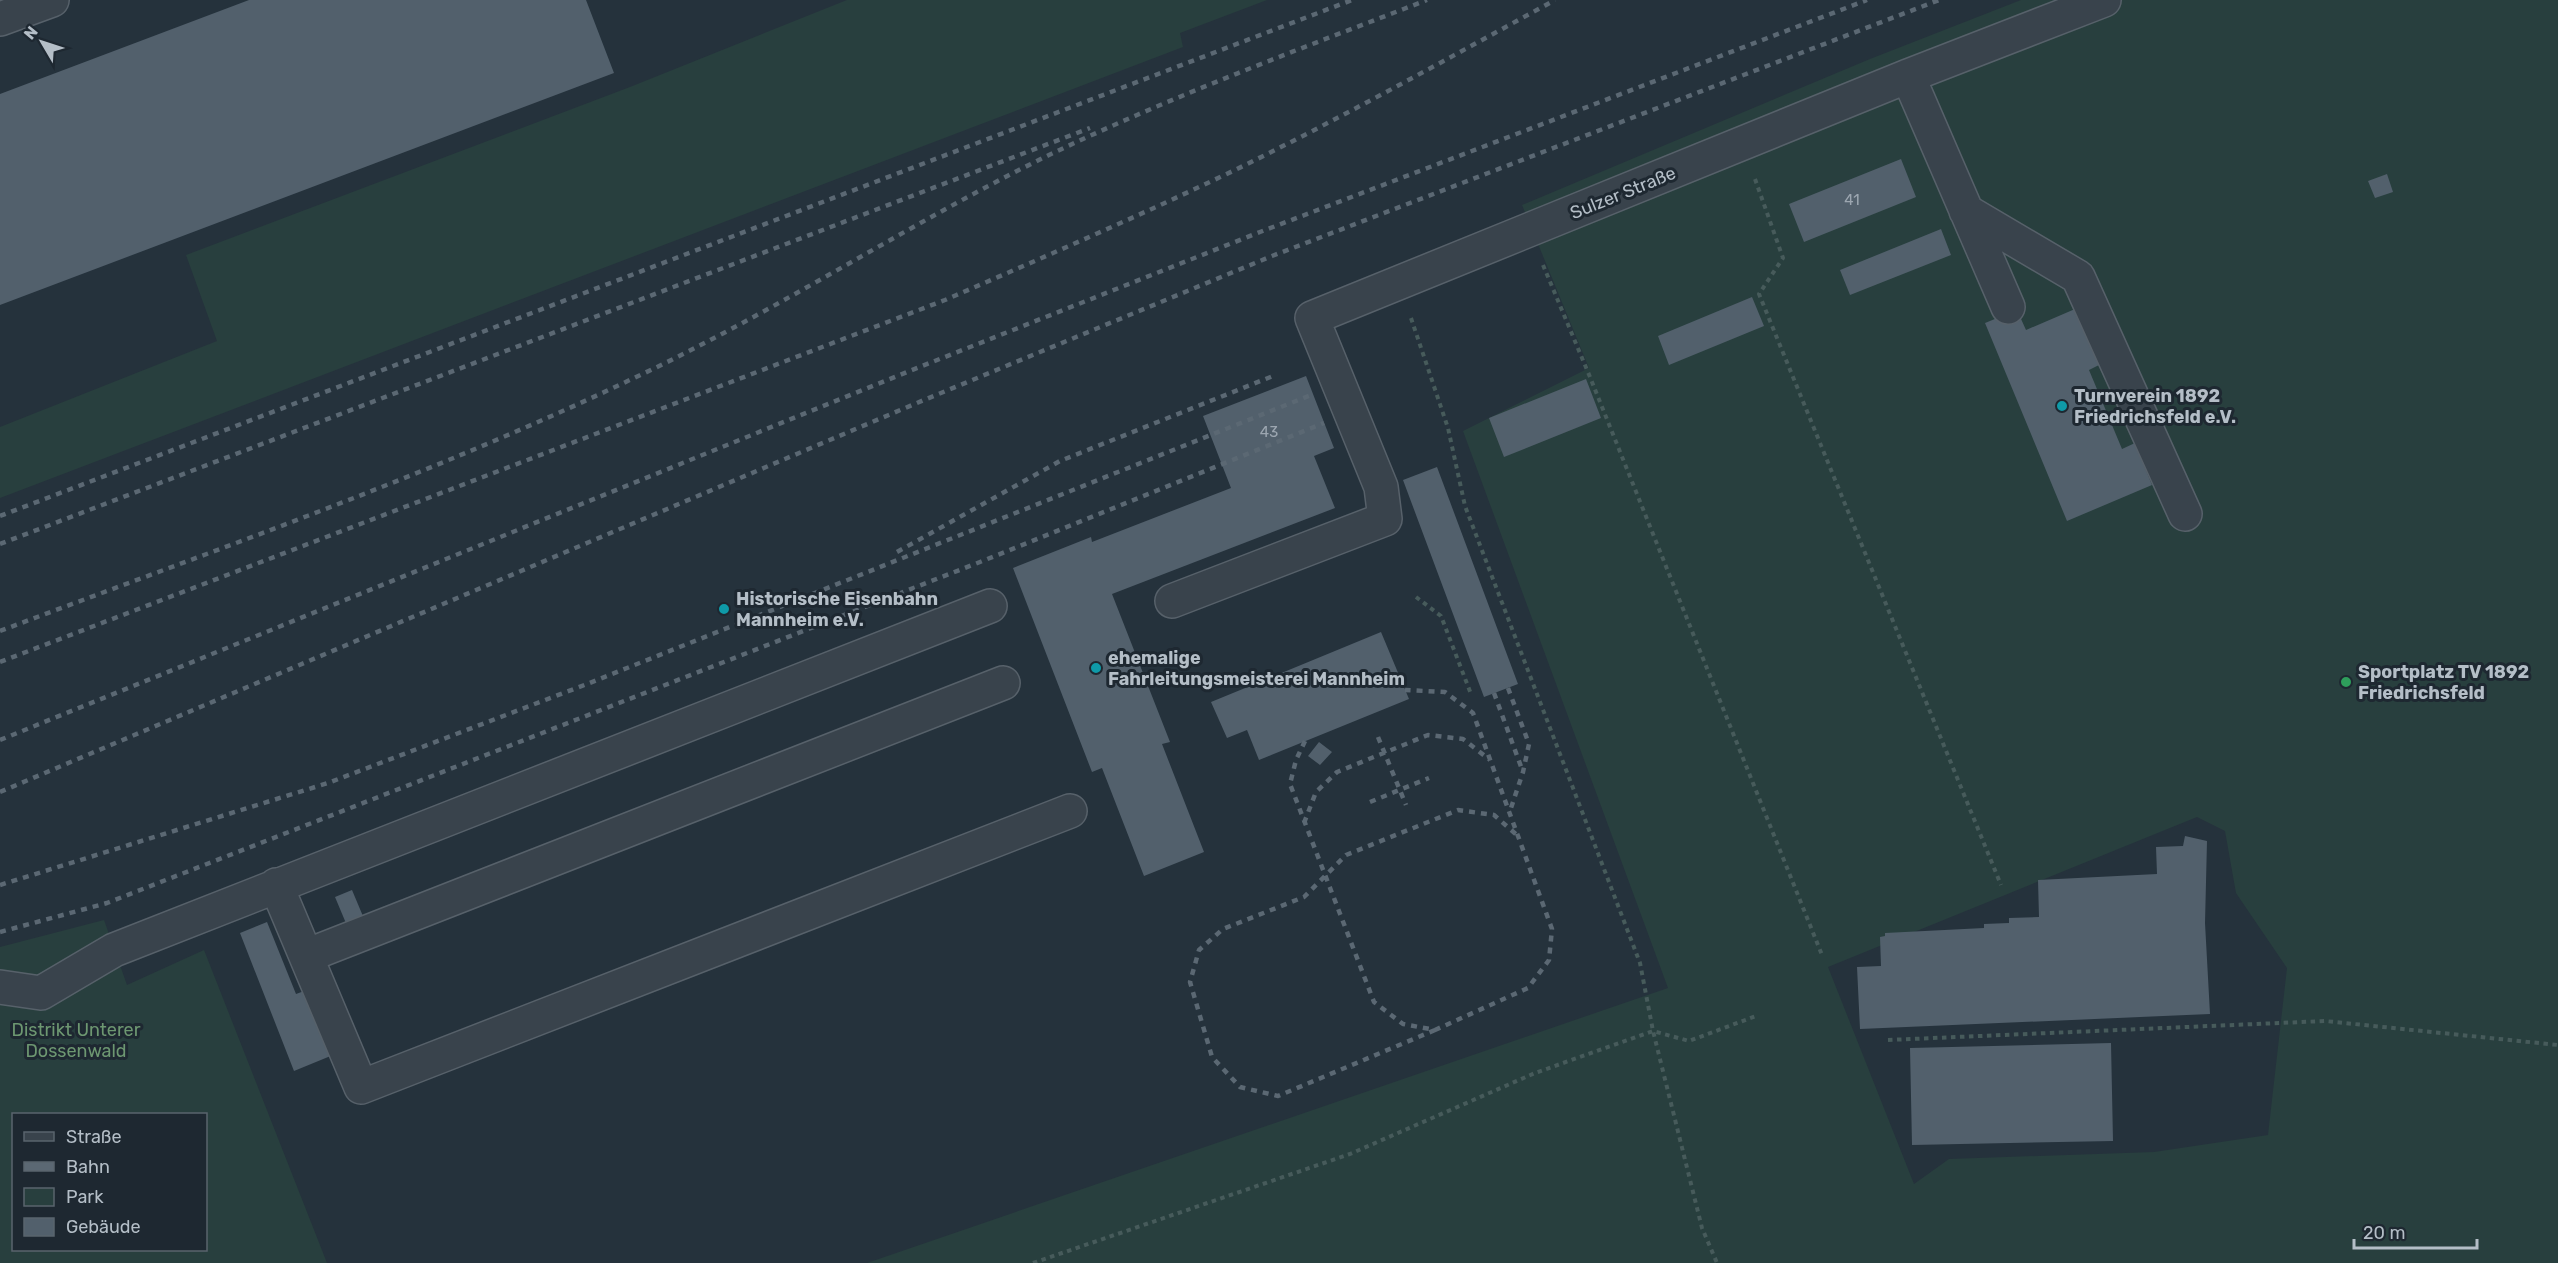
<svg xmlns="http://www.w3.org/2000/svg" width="2558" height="1263" font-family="Rubik,sans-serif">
<rect width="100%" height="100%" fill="#25323c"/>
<path fill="#283f3e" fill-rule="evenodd" d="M 847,0 L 1267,0 L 1180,33 L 1183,47 L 0,498 L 0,427 L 217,341 L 186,255 L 630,87 Z
M 2021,0 L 2558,0 L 2558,1263 L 867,1263 L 1668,988 L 1463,431 L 1589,368 L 1522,205 L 1870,59 ZM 2197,817 L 2225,831 L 2236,893 L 2287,968 L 2268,1135 L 2154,1152 L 1949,1159 L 1914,1184 L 1828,967 Z
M 104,920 L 127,985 L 204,950 L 327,1263 L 0,1263 L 0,947 ZM 14,1114 L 206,1114 L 206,1250 L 14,1250 Z"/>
<path fill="#52606c" d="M 249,0 L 586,0 L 614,73 L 0,305 L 0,94 Z
M 1901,159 L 1916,197 L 1804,242 L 1789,204 Z
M 2387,174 L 2393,192 L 2375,198 L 2368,181 Z
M 1941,229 L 1951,255 L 1850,295 L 1840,270 Z
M 1752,297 L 1764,326 L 1669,365 L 1658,336 Z
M 2075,309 L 2099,365 L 2089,370 L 2122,449 L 2135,443 L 2152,485 L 2067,521 L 1985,323 L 2017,310 L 2026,330 Z
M 1306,376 L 1334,448 L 1314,456 L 1335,508 L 1112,594 L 1170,742 L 1162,744 L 1204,852 L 1144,876 L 1102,768 L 1092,772 L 1013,568 L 1091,537 L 1092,542 L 1231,488 L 1203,416 Z
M 1586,379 L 1601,418 L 1504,457 L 1489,418 Z
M 1437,467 L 1518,684 L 1484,697 L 1403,480 Z
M 1381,632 L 1409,699 L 1259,760 L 1247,730 L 1227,738 L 1211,702 Z
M 1319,742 L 1332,752 L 1320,765 L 1308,756 Z
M 2185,836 L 2207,841 L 2205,923 L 2210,1014 L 1860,1029 L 1857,967 L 1881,966 L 1880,937 L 1885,936 L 1885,933 L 1984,928 L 1984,924 L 2009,923 L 2009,918 L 2039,917 L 2038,880 L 2157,874 L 2156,847 L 2183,846 Z
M 352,890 L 365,921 L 348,928 L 335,897 Z
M 267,922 L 296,994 L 307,990 L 333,1055 L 294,1071 L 240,933 Z
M 2111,1043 L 2113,1141 L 1912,1145 L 1910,1048 Z"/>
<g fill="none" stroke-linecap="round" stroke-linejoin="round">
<g stroke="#57616a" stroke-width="36">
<path id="minor" d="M 0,19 L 52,0
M 1908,76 L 2008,307
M 1966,211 L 2078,277 L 2185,514
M 1172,601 L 1385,519 L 1381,487 L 1312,318 L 1908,76 L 2104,0
M 276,885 L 361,1087 L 1070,811
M 306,956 L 1003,683
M 0,987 L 41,993 L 114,950 L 990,606"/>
</g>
<path stroke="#475b5b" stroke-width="4" stroke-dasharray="4.5 4.5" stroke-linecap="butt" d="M 1755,179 L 1783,258 L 1759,294 L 2001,885
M 1543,265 L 1590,377 L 1822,955
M 1411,318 L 1448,428 L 1465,506 L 1640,963 L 1653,1031 L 1702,1228 L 1717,1263
M 1416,597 L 1441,616 L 1471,694
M 1888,1040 L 2325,1021 L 2558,1045
M 1033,1263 L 1350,1154 L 1535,1073 L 1653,1031 L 1689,1041 L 1756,1016"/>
<use href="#minor" stroke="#39434c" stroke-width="33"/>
<path stroke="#5b6873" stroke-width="4.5" stroke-dasharray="6 6" stroke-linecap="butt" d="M 0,516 L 1352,0
M 0,544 L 1090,128
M 897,552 L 1060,461 L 1273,376
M 0,631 C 212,551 429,476 634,378 C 777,311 908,224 1049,155 C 1172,96 1300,49 1427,0
M 0,662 L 945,300 C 1042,258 1139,216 1235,170 C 1343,117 1449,58 1555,0
M 1508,688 L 1529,744 L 1523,772 L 1510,811
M 1494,693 L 1523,772
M 1378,737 L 1406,805
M 0,740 L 907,372 L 1260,232 L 1867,0
M 1305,741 L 1296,760 L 1290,784 L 1374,1002 L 1403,1024 L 1435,1030 L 1528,988 L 1549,960 L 1552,929 L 1473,713 L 1445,692 L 1405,690
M 0,792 L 924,400 L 1272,256 L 1939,0
M 1370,802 L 1429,778
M 1304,823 L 1316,792 L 1337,772 L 1428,735 L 1463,739 L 1490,760
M 0,885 L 328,783 L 587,684 L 1311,395
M 0,932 L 107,903 L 980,562 L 1324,423
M 1435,1030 L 1278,1096 L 1240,1087 L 1212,1057 L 1190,982 L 1199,950 L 1223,929 L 1304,897 L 1346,855 L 1458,810 L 1494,815 L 1518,836"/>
</g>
<g fill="#0f9aa8" stroke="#1e2831" stroke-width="2">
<circle cx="2062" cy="406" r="6"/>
<circle cx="724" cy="609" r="6"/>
<circle cx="1096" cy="668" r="6"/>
</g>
<circle fill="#2e9e5b" stroke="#1e2831" stroke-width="2" cx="2346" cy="682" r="6"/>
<g text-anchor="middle" stroke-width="6" stroke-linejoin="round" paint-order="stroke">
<g font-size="15" fill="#9ca6b0">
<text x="1852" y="205">41</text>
<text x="1269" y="437">43</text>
</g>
<g font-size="18" fill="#b4bec7" stroke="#1e2831">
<text transform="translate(1623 193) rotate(-22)" y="6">Sulzer Straße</text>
</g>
<g font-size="18" font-weight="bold" fill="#b4bec7" stroke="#1e2831" text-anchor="start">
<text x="2074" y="402">Turnverein 1892<tspan x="2074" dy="21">Friedrichsfeld e.V.</tspan></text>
<text x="736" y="605">Historische Eisenbahn<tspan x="736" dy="21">Mannheim e.V.</tspan></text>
<text x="1108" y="664">ehemalige<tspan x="1108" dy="21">Fahrleitungsmeisterei Mannheim</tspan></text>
<text x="2358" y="678">Sportplatz TV 1892<tspan x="2358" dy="21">Friedrichsfeld</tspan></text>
</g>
<g font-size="18" fill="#6d9771" stroke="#1e2831">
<text x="76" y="1036">Distrikt Unterer<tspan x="76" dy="21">Dossenwald</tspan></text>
</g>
</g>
<rect x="12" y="1113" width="195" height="138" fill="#1e2831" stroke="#5a646d" stroke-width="1.5"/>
<rect x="24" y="1132" width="30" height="9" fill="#39434c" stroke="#5a646d" stroke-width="1.5"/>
<text x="66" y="1143" font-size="18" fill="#b4bec7">Straße</text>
<rect x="24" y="1162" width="30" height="9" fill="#5b6873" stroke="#5a646d" stroke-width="1.5"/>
<text x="66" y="1173" font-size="18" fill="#b4bec7">Bahn</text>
<rect x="24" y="1188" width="30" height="18" fill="#283f3e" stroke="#5a646d" stroke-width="1.5"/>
<text x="66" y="1203" font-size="18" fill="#b4bec7">Park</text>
<rect x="24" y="1218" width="30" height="18" fill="#52606c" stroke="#5a646d" stroke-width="1.5"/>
<text x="66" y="1233" font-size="18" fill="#b4bec7">Gebäude</text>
<g transform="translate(42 42) rotate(309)" stroke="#1e2831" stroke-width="4.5" paint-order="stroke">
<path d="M0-4.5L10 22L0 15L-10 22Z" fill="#b4bec7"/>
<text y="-9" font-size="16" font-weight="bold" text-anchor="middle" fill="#b4bec7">N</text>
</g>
<path d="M2354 1239v9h123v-9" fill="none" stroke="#b4bec7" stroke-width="3"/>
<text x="2363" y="1239" font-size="18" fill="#b4bec7" stroke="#1e2831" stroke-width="4.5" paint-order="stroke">20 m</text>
</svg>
